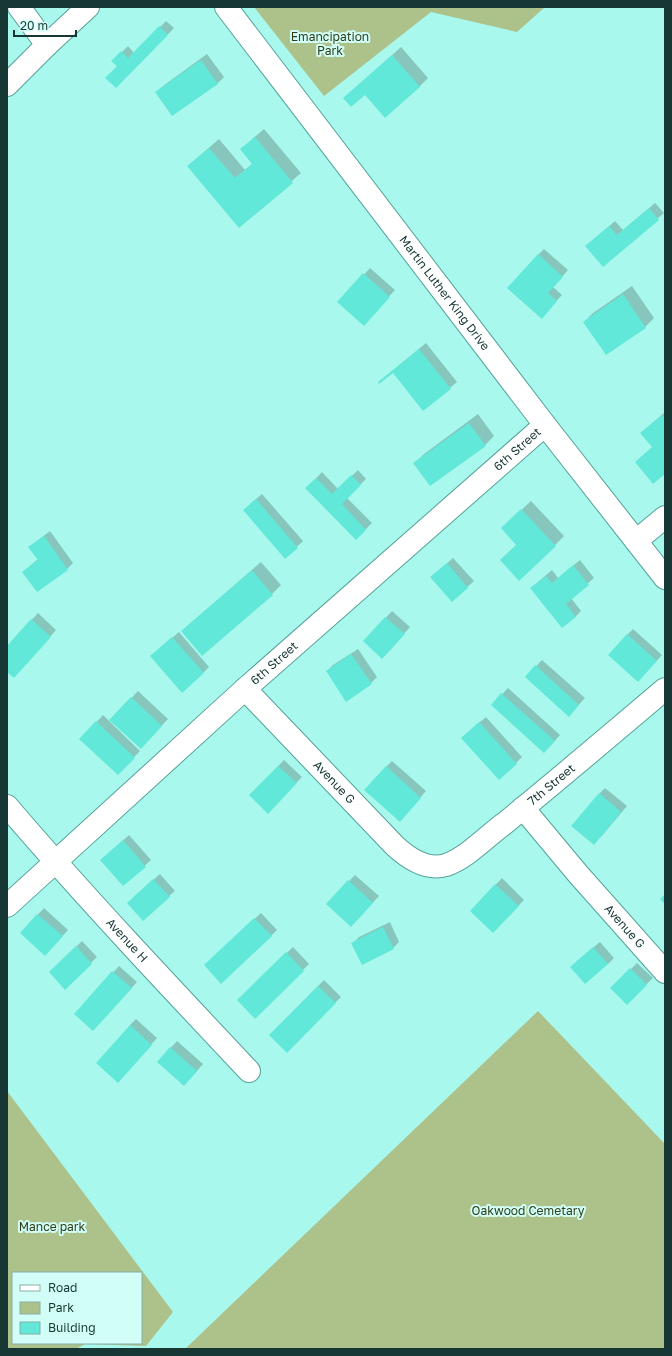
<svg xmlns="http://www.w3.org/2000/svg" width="672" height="1356" font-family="'Golos Text',sans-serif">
<rect width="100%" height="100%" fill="#a9f8ed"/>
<path fill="#adc18a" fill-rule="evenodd" d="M 254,7 L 545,7 L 517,32 L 431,12 L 324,96 Z
M 538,1011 L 665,1144 L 665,1349 L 185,1349 Z
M 7,1091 L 173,1312 L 146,1346 L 85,1344 L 76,1349 L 7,1349 ZM 13,1273 L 141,1273 L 141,1343 L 13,1343 Z"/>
<path fill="#0003" d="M 166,21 L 174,28 L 116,87 L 118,66 L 113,61 L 128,46 L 134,53 Z
M 401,47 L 428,78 L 419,87 L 365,94 L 344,98 Z
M 207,54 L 224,77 L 218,83 L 173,115 L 157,92 L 163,86 Z
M 264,129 L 301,173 L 239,227 L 188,166 L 219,139 L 245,170 L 253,163 L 251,140 Z
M 655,203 L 664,213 L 603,266 L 586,246 L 615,221 L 623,230 Z
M 544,249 L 568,270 L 553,287 L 562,295 L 547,311 L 538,255 Z
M 370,268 L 395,290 L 369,318 L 339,302 Z
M 632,286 L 654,318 L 645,327 L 584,322 L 593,313 Z
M 426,343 L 457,382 L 423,410 L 393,372 L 379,382 Z
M 665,412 L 665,473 L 653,447 L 651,424 Z
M 478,414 L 494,436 L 485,445 L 415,463 L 424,454 Z
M 358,470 L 366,479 L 347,498 L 372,523 L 356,539 L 307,488 L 322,472 L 338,489 Z
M 262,494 L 303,541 L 285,558 L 250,504 Z
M 531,501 L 564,536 L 555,545 L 517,544 L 502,528 Z
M 50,531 L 73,563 L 67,569 L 23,572 L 38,559 L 29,547 Z
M 453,558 L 474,581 L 452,601 L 438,571 Z
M 580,560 L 594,578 L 571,598 L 581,611 L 575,617 L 531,588 L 552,570 L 558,578 Z
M 261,562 L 281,585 L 272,594 L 182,631 Z
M 392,611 L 410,627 L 388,652 L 365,641 Z
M 38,613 L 56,630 L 20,671 L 7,671 L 7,647 Z
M 633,629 L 662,655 L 644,674 L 627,635 Z
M 179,632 L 209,667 L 203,673 L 158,650 Z
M 358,649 L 377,677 L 371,683 L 327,671 L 333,665 Z
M 542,660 L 585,698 L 575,709 L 526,677 Z
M 508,688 L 560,735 L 550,746 L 492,705 Z
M 138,691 L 168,719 L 141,747 L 111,720 Z
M 103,715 L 140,751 L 118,774 L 81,739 Z
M 486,717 L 522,757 L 516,763 L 468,732 Z
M 284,760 L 302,777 L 268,812 L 251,795 Z
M 392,761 L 426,791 L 406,814 L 386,767 Z
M 605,788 L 627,806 L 600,838 L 599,794 Z
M 129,835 L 151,860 L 123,885 L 108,854 Z
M 160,874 L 175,891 L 169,896 L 134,897 Z
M 355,875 L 379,896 L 357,920 L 327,904 Z
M 502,878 L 524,900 L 493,932 L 471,911 Z
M 44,908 L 68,930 L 51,949 L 21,933 Z
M 261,913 L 277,930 L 271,936 L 212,959 Z
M 390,922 L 399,942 L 393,948 L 353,943 L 359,937 Z
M 82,941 L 97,957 L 65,988 L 50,972 Z
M 600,942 L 614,958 L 608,964 L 577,961 Z
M 293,947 L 309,964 L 255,1017 L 238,1000 Z
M 637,963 L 653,978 L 627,1003 L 612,988 Z
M 119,966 L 137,982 L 99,1024 L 75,1014 Z
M 324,980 L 341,997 L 287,1051 L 270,1035 Z
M 136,1019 L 157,1038 L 124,1075 L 130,1025 Z
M 177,1041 L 203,1064 L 190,1079 L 158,1062 Z"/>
<path fill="#61e8d8" d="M 159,26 L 168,35 L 116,88 L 105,78 L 117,66 L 111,61 L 121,51 L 128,58 Z
M 392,55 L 420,87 L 385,118 L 365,95 L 351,107 L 343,98 Z
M 201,60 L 218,84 L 172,116 L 155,92 Z
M 255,137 L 293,183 L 239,228 L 187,166 L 209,148 L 235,178 L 252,164 L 240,149 Z
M 649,208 L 659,220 L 603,267 L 585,246 L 609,226 L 617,235 Z
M 538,254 L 563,277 L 548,293 L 557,301 L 542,319 L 507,288 Z
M 363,273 L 390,297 L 364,326 L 337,302 Z
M 623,294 L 646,328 L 606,355 L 583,322 Z
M 419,349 L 451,389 L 423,411 L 393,373 L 379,384 L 378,382 Z
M 662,415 L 665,418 L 665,474 L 653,484 L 635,462 L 652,447 L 640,433 Z
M 469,423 L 486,446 L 430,486 L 413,463 Z
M 351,475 L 361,485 L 342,504 L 366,530 L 356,540 L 305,488 L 316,478 L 332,494 Z
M 256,499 L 298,548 L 285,559 L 243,510 Z
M 521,509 L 556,546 L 519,581 L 500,560 L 516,545 L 501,528 Z
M 44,536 L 68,570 L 37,592 L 22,572 L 38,560 L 28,547 Z
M 447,563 L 468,588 L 452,602 L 430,577 Z
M 573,565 L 589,585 L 566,604 L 576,617 L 562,628 L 530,588 L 546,576 L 552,583 Z
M 252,570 L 273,595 L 202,656 L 181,631 Z
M 385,617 L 405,634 L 382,659 L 363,641 Z
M 31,619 L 51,637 L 14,678 L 7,672 L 7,646 Z
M 627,634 L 657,661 L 638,682 L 608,655 Z
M 172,637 L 204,673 L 182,693 L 150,656 Z
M 351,654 L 372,684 L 346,702 L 326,671 Z
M 535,665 L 579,705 L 569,717 L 525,677 Z
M 501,693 L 555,741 L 544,753 L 491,705 Z
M 131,697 L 162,726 L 141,749 L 109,720 Z
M 96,721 L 135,758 L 118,775 L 79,739 Z
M 479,722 L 517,764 L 499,780 L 461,738 Z
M 278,766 L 297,783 L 268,814 L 249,795 Z
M 386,766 L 421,798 L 400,822 L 364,790 Z
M 599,793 L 621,812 L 594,845 L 571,826 Z
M 123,840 L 146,867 L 123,886 L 100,860 Z
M 153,879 L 170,897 L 143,921 L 127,903 Z
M 348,880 L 373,903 L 351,927 L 326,904 Z
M 495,884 L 519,906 L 493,933 L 470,911 Z
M 665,894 L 665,904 L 660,899 Z
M 37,914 L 63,936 L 45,956 L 20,933 Z
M 254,918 L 272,936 L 221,984 L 204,965 Z
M 383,927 L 394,949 L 362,965 L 351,943 Z
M 76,946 L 92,964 L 65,990 L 49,972 Z
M 593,947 L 608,964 L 585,984 L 570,967 Z
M 286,952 L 304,971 L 255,1019 L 237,1000 Z
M 630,968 L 647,985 L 627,1005 L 610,988 Z
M 112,971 L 132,988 L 93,1031 L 74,1014 Z
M 318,986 L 336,1003 L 287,1053 L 269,1035 Z
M 130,1025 L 152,1045 L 118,1083 L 96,1063 Z
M 170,1047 L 197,1071 L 184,1086 L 157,1062 Z"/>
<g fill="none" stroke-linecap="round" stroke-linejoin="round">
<g stroke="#53a197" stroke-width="24">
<g id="minor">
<path d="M 19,7 L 47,45"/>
<path id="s1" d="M 226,7 L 545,425 L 665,578"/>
<path d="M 7,85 L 47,45 L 88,7"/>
<path d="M 636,541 L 665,517"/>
<path id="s2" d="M 245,689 L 395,846 C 408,858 426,871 446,865 C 467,858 487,836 505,823 C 559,779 612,734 665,689"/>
<path id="s3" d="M 7,806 C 85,897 167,984 249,1071"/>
<path id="s4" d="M 523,808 L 578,874 L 665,972"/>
<path id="s5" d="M 7,906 L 245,689 L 545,425"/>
</g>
</g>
<use href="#minor" stroke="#fff" stroke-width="22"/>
</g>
<g text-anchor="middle" stroke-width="4" stroke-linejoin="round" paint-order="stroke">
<g font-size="12" fill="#323e19" stroke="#d1fff7">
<text x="330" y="41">Emancipation<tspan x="330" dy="14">Park</tspan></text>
<text x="528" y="1215">Oakwood Cemetary</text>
<text x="52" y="1231">Mance park</text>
</g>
<g font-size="12" fill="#163733" stroke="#d1fff7">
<text dy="4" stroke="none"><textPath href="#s1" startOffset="360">Martin Luther King Drive</textPath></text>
<text dy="4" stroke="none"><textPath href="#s5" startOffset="685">6th Street</textPath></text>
<text dy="4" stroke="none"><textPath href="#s5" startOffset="361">6th Street</textPath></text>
<text dy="4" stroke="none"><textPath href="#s2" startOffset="129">Avenue G</textPath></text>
<text dy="4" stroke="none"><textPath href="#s2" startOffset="407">7th Street</textPath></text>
<text dy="4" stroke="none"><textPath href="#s4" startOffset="156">Avenue G</textPath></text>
<text dy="4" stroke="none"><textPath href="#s3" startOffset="180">Avenue H</textPath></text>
</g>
</g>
<rect width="672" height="1356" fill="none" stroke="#163733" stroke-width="16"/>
<rect x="12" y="1272" width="130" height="72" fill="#d1fff7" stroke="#86afa9"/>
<rect x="20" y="1285" width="20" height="6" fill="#ffffff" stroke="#86afa9"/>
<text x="48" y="1292" font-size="12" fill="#163733">Road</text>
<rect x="20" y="1302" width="20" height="12" fill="#adc18a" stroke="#86afa9"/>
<text x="48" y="1312" font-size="12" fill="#163733">Park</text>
<rect x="20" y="1322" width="20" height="12" fill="#61e8d8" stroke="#86afa9"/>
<text x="48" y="1332" font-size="12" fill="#163733">Building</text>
<path d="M14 30v6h62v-6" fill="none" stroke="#163733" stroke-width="2"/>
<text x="20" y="30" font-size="12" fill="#163733" stroke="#d1fff7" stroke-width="3" paint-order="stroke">20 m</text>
</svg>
